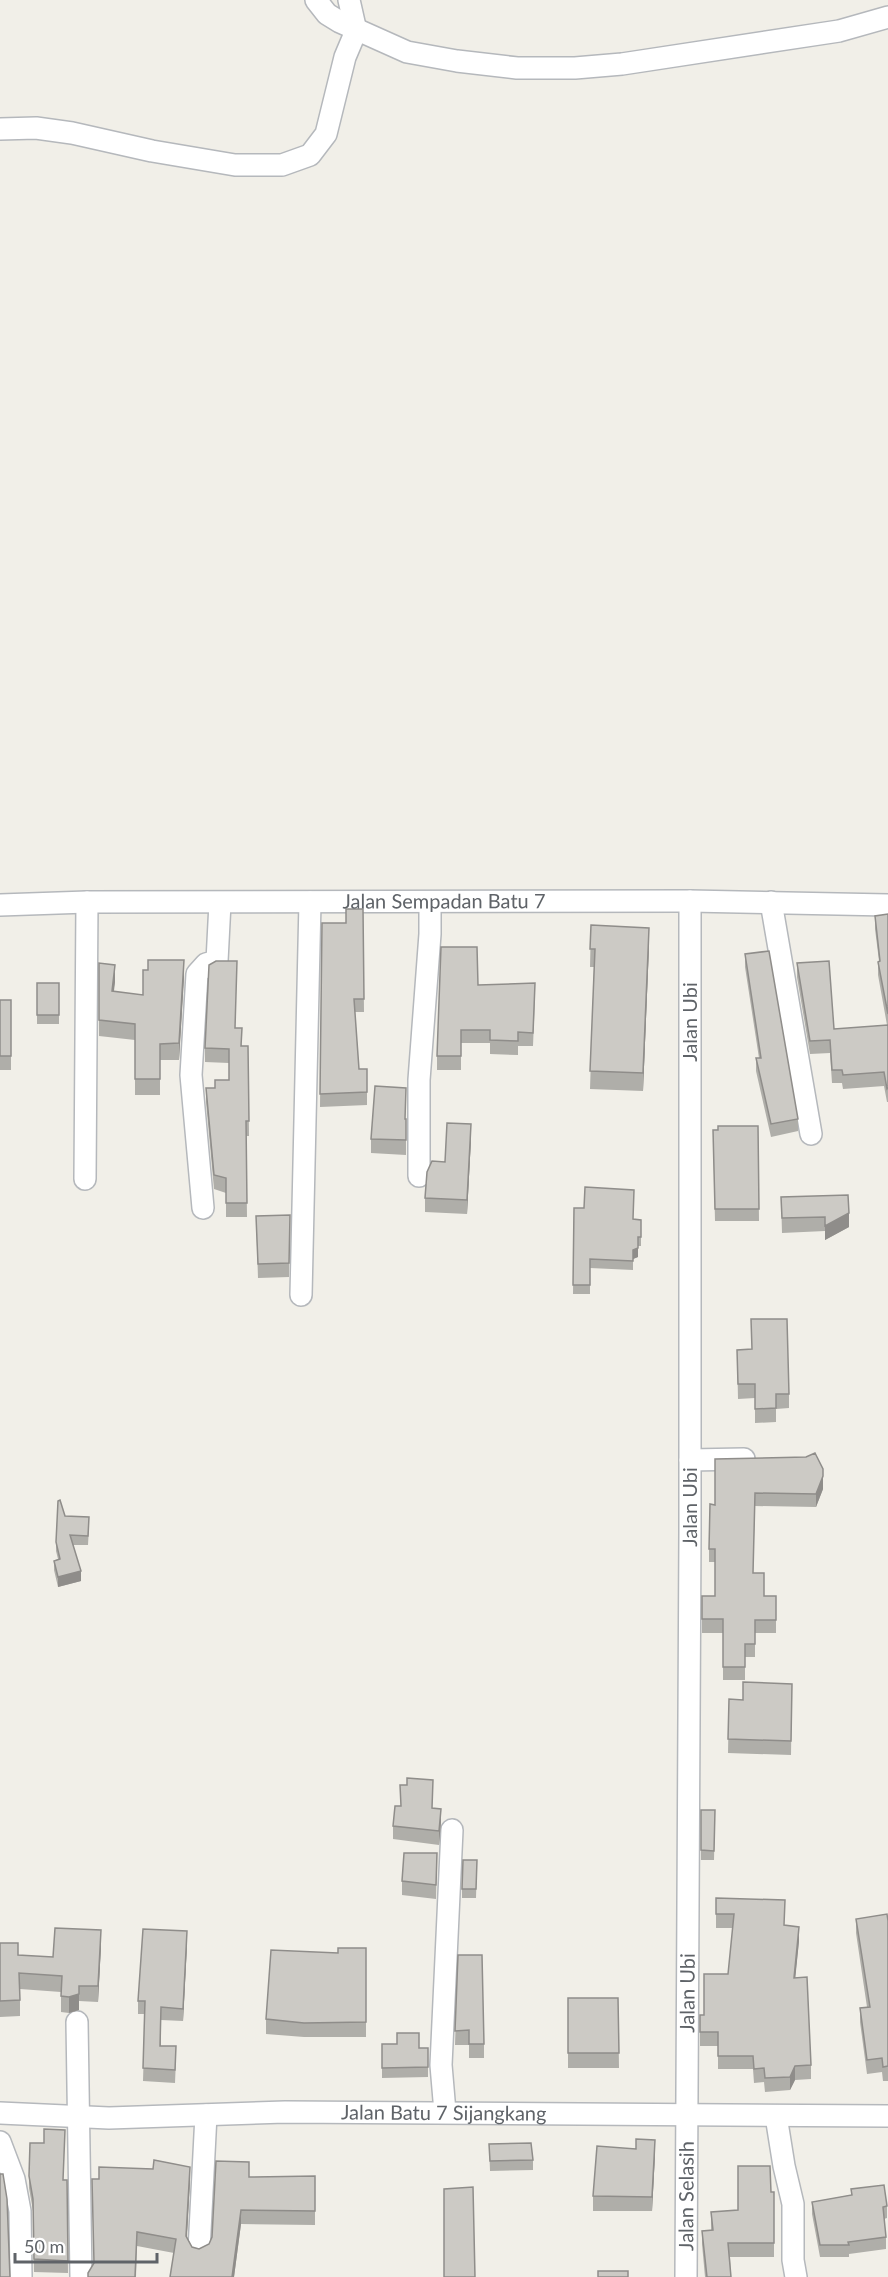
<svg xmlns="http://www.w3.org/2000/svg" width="888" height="2277" font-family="Lato,sans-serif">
<rect width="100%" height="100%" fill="#f1efe8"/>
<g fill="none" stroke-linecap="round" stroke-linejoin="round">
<g stroke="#b5b8bc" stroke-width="24">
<g id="minor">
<path d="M 316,0 L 327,14 L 340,22 L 407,52 L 457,61 L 517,68 L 575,68 L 622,64 L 839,31 L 888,17"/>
<path d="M 0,129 L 36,128 L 72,133 L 152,151 L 235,165 L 282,165 L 310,155 L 326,134 L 345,57 L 356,31 L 349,0"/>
<path d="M 771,902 L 811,1134"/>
<path id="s1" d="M 0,905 L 87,902 L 690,901 L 888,905"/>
<path d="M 419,1176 L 419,1080 L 430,934 L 430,902"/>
<path d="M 85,1179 L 87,902"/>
<path d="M 203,1208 L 191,1075 L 197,974 L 206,964 L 217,961 L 220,903"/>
<path d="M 301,1295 L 310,902"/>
<path d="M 690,1460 L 744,1459"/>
<path d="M 77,2022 L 81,2277"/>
<path d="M 445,2112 L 441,2065 L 452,1830"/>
<path id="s2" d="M 0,2113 L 109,2118 L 285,2112 L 888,2116"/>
<path d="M 776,2116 L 784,2166 L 793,2204 L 793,2260 L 796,2277"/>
<path d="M 0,2142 L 14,2179 L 20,2211 L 21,2277"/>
<path d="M 199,2250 L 206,2115"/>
<path id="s3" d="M 686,2277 L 690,1532 L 690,901"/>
</g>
</g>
<use href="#minor" stroke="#fff" stroke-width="21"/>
</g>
<path fill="#afaea9" d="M 363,909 L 364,1012 L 355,1012 L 359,1069 L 367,1069 L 367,1105 L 320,1107 L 322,923 L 346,923 Z
M 888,914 L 888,1102 L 887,1102 L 884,1086 L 843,1089 L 842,1083 L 832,1083 L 830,1053 L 810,1054 L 797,977 L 797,963 L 834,1029 L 887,1025 L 878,975 L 878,962 L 879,961 L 875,929 L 875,916 Z
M 591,925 L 649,946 L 643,1091 L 590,1089 L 594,967 L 590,967 Z
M 745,954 L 798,1119 L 798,1131 L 771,1137 L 756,1071 L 756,1058 L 759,1058 L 745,967 Z
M 99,963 L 115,982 L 113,992 L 143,995 L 184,977 L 179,1060 L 160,1060 L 160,1095 L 135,1095 L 135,1040 L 99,1036 Z
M 37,983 L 59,983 L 59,1024 L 37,1024 Z
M 478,985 L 535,997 L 533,1046 L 518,1046 L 518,1055 L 490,1054 L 490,1043 L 461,1043 L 461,1070 L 437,1070 L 437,1056 Z
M 0,1000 L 11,1000 L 11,1070 L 0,1070 Z
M 235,1028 L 242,1046 L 248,1046 L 249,1136 L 246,1136 L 247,1217 L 226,1217 L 226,1193 L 214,1189 L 206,1102 L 206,1088 L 215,1088 L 229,1080 L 229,1063 L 205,1062 L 205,1048 Z
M 406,1102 L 405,1119 L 406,1119 L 406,1155 L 371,1153 L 371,1139 Z
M 758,1126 L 759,1221 L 715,1221 L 713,1130 Z
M 471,1139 L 467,1214 L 425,1212 L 425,1198 L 445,1162 Z
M 781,1197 L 849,1227 L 825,1240 L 825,1231 L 782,1233 Z
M 574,1208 L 633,1219 L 641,1220 L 641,1246 L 638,1246 L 638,1257 L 633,1259 L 633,1270 L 590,1268 L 590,1294 L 573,1294 Z
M 290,1215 L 289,1277 L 258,1278 L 256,1216 Z
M 737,1350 L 789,1394 L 789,1408 L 776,1409 L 776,1422 L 755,1423 L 755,1398 L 738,1399 Z
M 806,1457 L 823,1489 L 816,1507 L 755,1506 L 753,1573 L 764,1596 L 776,1596 L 776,1633 L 755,1633 L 755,1657 L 745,1657 L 745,1680 L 723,1680 L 723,1633 L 702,1633 L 702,1596 L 715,1596 L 715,1562 L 709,1562 L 709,1549 L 715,1505 Z
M 65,1516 L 89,1527 L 88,1545 L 73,1545 L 81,1581 L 58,1587 L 54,1570 L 54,1561 L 58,1559 L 56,1551 L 56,1542 Z
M 792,1684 L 791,1755 L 728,1753 L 729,1699 L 743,1700 Z
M 433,1808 L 441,1822 L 439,1845 L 393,1839 L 393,1826 Z
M 701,1810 L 715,1810 L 714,1860 L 701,1860 Z
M 437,1853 L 436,1899 L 402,1895 L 402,1881 Z
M 477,1860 L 476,1898 L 462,1898 L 462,1889 Z
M 716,1898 L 785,1926 L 799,1941 L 795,1978 L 811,2065 L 811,2079 L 795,2080 L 790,2090 L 765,2092 L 764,2082 L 754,2083 L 753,2069 L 718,2069 L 718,2046 L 700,2046 L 700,2015 L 704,2015 L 728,1974 L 733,1928 L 716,1928 Z
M 856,1919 L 888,1921 L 888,2081 L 883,2081 L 882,2072 L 867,2074 L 860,2022 L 860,2008 L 867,2007 L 856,1933 Z
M 0,1943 L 18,1955 L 53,1957 L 101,1946 L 98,2002 L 79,2001 L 79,2010 L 69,2013 L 61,2012 L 61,1992 L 20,1989 L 20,2016 L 0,2017 Z
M 187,1944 L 183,2021 L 161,2020 L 161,2046 L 176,2059 L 175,2083 L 143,2081 L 145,2014 L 138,2014 L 138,2001 Z
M 366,1948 L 366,2037 L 304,2037 L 266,2034 L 266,2019 L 338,1953 Z
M 458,1955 L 484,2044 L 484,2058 L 469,2058 L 469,2045 L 455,2045 Z
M 568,1998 L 618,1998 L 619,2068 L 568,2068 Z
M 382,2044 L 397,2044 L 419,2048 L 428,2048 L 428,2077 L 382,2078 Z
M 489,2144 L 533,2160 L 533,2170 L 490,2171 Z
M 655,2154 L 652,2211 L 593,2211 L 593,2196 Z
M 29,2176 L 67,2180 L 68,2273 L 34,2272 L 33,2211 L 29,2188 Z
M 315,2176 L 315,2225 L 241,2224 L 234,2277 L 170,2277 L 174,2253 L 137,2246 L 136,2277 L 88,2277 L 190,2180 L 187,2237 L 192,2247 L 199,2249 L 209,2244 L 249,2177 Z
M 851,2189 L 887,2206 L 887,2218 L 884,2219 L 886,2237 L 886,2249 L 849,2254 L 849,2257 L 820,2257 L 812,2214 L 812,2202 L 851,2195 Z
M 771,2192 L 774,2192 L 774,2257 L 730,2257 L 731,2277 L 705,2277 L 702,2244 L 702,2231 L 711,2230 L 711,2212 L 738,2210 Z"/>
<path fill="#8f8d8a" d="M 649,928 L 649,946 L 643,1091 L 643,1073 Z
M 184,960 L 184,977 L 179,1060 L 179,1043 Z
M 115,965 L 115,982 L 112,1008 L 112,991 Z
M 471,1124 L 471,1139 L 467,1214 L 467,1200 Z
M 849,1213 L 849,1227 L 825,1240 L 825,1226 Z
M 638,1237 L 638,1257 L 633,1259 L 633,1270 L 633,1250 Z
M 823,1476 L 823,1489 L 816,1507 L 816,1494 Z
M 81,1571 L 81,1581 L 58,1587 L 58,1577 Z
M 441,1809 L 441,1822 L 439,1845 L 439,1831 Z
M 799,1927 L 799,1941 L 794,1991 L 794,1978 Z
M 101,1930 L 101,1946 L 98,2002 L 98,1986 Z
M 187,1931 L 187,1944 L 183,2021 L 183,2009 Z
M 79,1986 L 79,2010 L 69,2013 L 69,1997 Z
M 795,2066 L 795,2080 L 790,2090 L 790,2077 Z
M 655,2140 L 655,2154 L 652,2211 L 652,2197 Z
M 190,2167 L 190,2180 L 186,2250 L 186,2236 Z
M 241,2210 L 241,2224 L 234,2277 L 232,2277 Z"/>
<path fill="#cccac5" stroke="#8f8d8a" stroke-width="1.5" d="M 346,909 L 363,909 L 364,999 L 354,999 L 359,1069 L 367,1069 L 367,1092 L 320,1094 L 322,923 L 346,923 Z
M 888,914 L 888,1014 L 878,962 L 880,961 L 875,916 Z
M 591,925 L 649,928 L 643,1073 L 590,1071 L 595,949 L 590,949 Z
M 441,947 L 477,947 L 478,985 L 535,983 L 533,1033 L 518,1032 L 518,1041 L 490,1040 L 490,1030 L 461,1030 L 461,1056 L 437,1056 Z
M 769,951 L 798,1119 L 771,1124 L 756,1058 L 761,1058 L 745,954 Z
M 148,960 L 184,960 L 179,1043 L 160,1044 L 160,1079 L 135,1079 L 135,1024 L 99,1020 L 99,963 L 115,965 L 112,991 L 143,995 L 143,970 L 148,970 Z
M 216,961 L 237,961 L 235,1028 L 242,1028 L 241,1046 L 248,1046 L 249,1121 L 246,1121 L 247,1203 L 226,1203 L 226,1178 L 214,1175 L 206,1088 L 215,1088 L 215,1080 L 229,1080 L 229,1049 L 205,1048 L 209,965 Z
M 829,961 L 834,1029 L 888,1025 L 888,1088 L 887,1089 L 884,1072 L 843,1075 L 842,1070 L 832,1070 L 830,1040 L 810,1041 L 797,963 Z
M 37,983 L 59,983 L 59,1015 L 37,1015 Z
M 0,1000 L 11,1000 L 11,1056 L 0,1056 Z
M 375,1086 L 406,1088 L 405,1119 L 406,1119 L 406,1140 L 371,1139 Z
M 447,1123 L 471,1124 L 467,1200 L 425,1198 L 427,1172 L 432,1161 L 445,1162 Z
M 718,1126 L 758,1126 L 759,1209 L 715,1209 L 713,1130 L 718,1130 Z
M 585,1187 L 634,1190 L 633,1219 L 641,1220 L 641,1237 L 638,1237 L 638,1248 L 633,1250 L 633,1261 L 590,1259 L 590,1285 L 573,1285 L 574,1208 L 584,1208 Z
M 848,1195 L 849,1213 L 825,1226 L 825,1217 L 782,1218 L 781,1197 Z
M 290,1215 L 289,1263 L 258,1264 L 256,1216 Z
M 751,1319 L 787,1319 L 789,1394 L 776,1394 L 776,1408 L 755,1409 L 755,1384 L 738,1384 L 737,1350 L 752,1349 Z
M 815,1453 L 823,1469 L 823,1476 L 816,1494 L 755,1493 L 753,1573 L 764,1573 L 764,1596 L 776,1596 L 776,1620 L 755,1620 L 755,1644 L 745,1644 L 745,1667 L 723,1667 L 723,1619 L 702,1619 L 702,1596 L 715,1596 L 715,1549 L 709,1549 L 710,1504 L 715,1505 L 715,1459 L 806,1457 Z
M 60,1500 L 65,1516 L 89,1517 L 88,1536 L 70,1535 L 81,1571 L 58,1577 L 54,1561 L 60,1559 L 56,1542 L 58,1501 Z
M 743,1682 L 792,1684 L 791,1741 L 728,1739 L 729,1699 L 743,1700 Z
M 407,1778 L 433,1780 L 432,1808 L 441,1809 L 439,1831 L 393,1826 L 395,1806 L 401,1806 L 400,1785 L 407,1785 Z
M 701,1810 L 715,1810 L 714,1851 L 701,1850 Z
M 404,1853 L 437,1853 L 436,1885 L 402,1881 Z
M 463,1860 L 477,1860 L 476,1889 L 462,1889 Z
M 716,1898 L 785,1900 L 784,1925 L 799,1927 L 794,1978 L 807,1977 L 811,2065 L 795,2066 L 790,2077 L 765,2078 L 764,2068 L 754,2069 L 753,2056 L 718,2056 L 718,2032 L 700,2032 L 700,2015 L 704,2015 L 704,1974 L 728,1974 L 734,1914 L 716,1914 Z
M 887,1914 L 888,1921 L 888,2066 L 883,2067 L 882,2058 L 867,2060 L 860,2008 L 870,2007 L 856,1919 Z
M 55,1928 L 101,1930 L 98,1986 L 79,1986 L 79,1994 L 69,1997 L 61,1996 L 62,1976 L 19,1973 L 20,2000 L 0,2001 L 0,1943 L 18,1943 L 18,1955 L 53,1957 Z
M 143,1929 L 187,1931 L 183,2009 L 161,2007 L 160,2046 L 176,2046 L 175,2070 L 143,2068 L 145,2001 L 138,2001 Z
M 338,1948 L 366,1948 L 366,2022 L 304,2023 L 266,2019 L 271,1950 L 338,1953 Z
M 458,1955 L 482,1955 L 484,2044 L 469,2044 L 469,2030 L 455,2031 Z
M 568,1998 L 618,1998 L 619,2053 L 568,2053 Z
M 397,2033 L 419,2033 L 419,2048 L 428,2048 L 428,2067 L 382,2068 L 382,2044 L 397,2044 Z
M 44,2129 L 65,2130 L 63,2180 L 67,2180 L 68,2261 L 34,2259 L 33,2199 L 29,2176 L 30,2143 L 44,2143 Z
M 636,2139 L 655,2140 L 652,2197 L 593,2196 L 597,2146 L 636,2149 Z
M 531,2143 L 533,2160 L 490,2161 L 489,2144 Z
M 154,2160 L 190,2167 L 186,2236 L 192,2247 L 199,2249 L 209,2244 L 212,2237 L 216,2161 L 249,2162 L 249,2177 L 315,2176 L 315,2211 L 241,2210 L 232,2277 L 170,2277 L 176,2239 L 137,2232 L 135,2277 L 88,2277 L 88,2273 L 94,2263 L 92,2179 L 99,2179 L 99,2167 L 153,2169 Z
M 738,2166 L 770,2166 L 771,2192 L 774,2192 L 774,2243 L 728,2243 L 731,2277 L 707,2277 L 702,2231 L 713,2230 L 711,2212 L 738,2210 Z
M 0,2174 L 3,2174 L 7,2199 L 10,2277 L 0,2277 Z
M 884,2185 L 887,2206 L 883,2207 L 886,2237 L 848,2242 L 849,2245 L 820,2245 L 812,2202 L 852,2195 L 851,2189 Z
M 473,2187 L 475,2277 L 444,2277 L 444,2189 Z
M 598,2271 L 628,2271 L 628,2277 L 598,2277 Z"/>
<g text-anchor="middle" stroke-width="4.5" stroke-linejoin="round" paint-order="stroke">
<g font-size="20" fill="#5f6368" stroke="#fff">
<text dy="7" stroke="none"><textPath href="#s1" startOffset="444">Jalan Sempadan Batu 7</textPath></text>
<text transform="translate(690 1022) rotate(-90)" y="7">Jalan Ubi</text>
<text dy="7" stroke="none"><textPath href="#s3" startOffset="770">Jalan Ubi</textPath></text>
<text dy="7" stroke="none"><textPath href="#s3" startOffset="284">Jalan Ubi</textPath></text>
<text dy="7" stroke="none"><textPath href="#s2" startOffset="444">Jalan Batu 7 Sijangkang</textPath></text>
<text dy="7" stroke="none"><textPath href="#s3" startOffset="81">Jalan Selasih</textPath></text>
</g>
</g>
<path d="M15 2253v9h142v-9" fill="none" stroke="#5f6368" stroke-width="3"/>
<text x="24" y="2253" font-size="18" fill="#5f6368" stroke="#ffffff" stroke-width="4.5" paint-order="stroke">50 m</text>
</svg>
